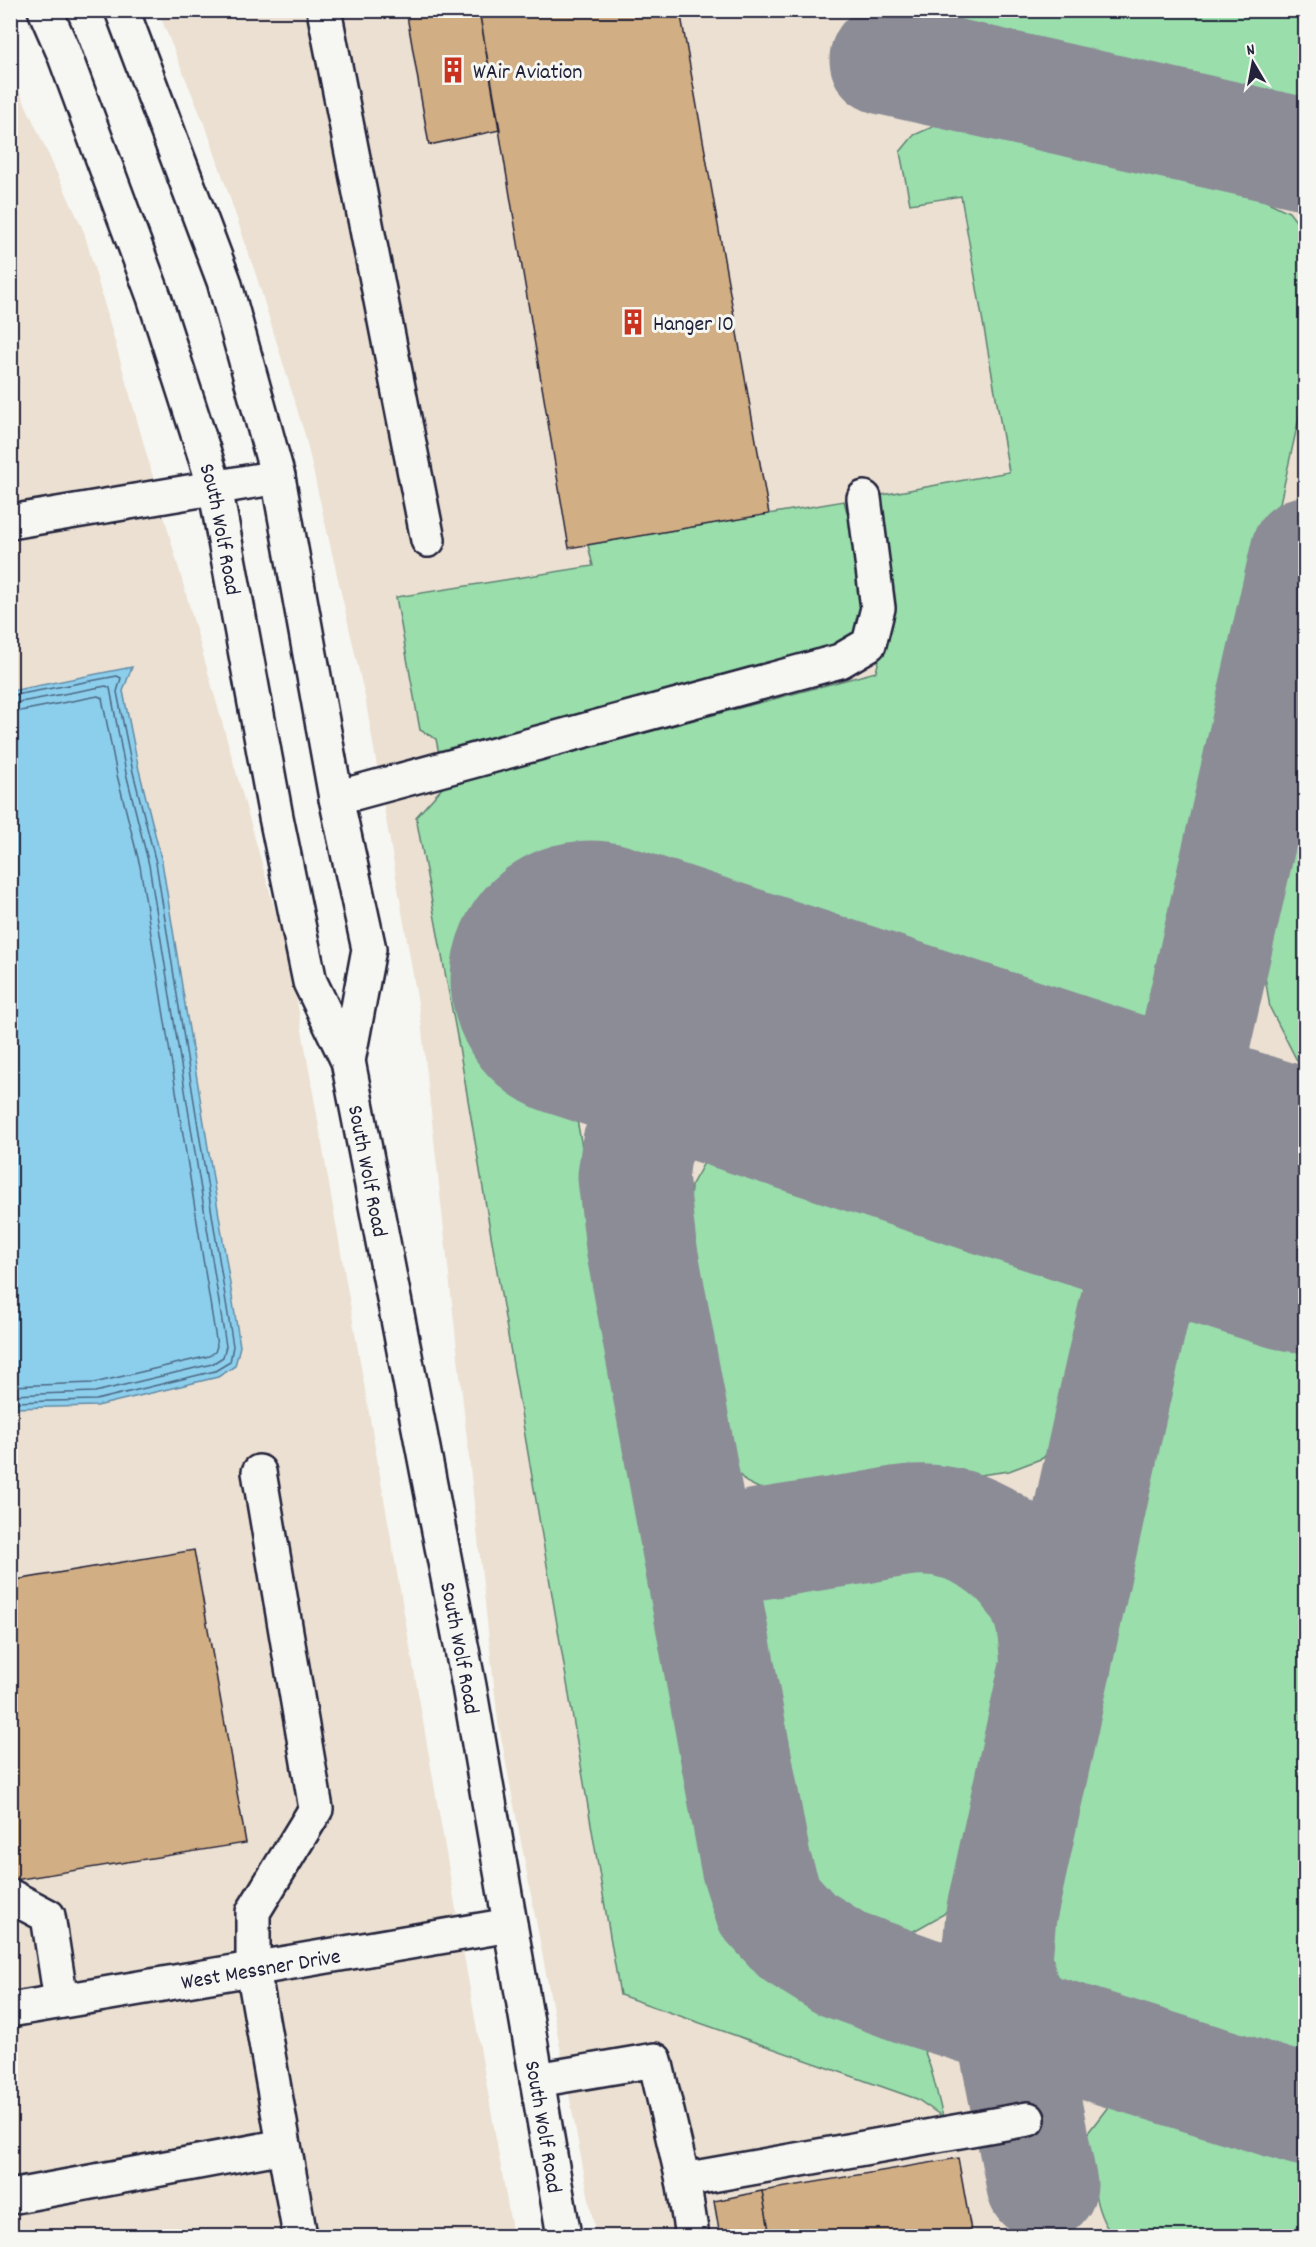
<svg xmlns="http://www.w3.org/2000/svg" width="1316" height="2247" font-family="Dekko,sans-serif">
<rect width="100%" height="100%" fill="#f6f6f2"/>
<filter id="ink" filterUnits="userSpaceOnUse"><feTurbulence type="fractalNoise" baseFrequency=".0167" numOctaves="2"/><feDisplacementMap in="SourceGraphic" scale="12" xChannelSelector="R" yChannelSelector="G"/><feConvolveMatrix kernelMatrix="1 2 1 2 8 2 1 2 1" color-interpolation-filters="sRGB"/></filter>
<g filter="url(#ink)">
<path fill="#ebe0d1" d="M 158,11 L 1305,11 L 1305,2236 L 596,2236 L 498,1721 L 421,1021 L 365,697 L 305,435 L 257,278 L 208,133 Z
M 10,71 L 84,232 L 291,967 L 513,2236 L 11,2236 Z"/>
<path fill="#99deab" stroke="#5e8073" stroke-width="1.5" d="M 908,11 L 1305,11 L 1305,95 L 1291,99 L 1259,96 L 923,18 Z
M 939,124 L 1247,192 L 1289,212 L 1305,233 L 1305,391 L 1157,1055 L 1137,1071 L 1112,1077 L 607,916 L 564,1048 L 714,1875 C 719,1890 724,1905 730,1919 C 755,1976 814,1995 870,2013 C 882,2017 907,2024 915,2034 C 931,2057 936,2091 943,2117 L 917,2099 L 620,1995 L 459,1047 L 416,817 L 444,786 L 876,672 L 886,631 L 876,508 L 882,495 L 1009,472 L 961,196 L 910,204 L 900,152 L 914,135 Z
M 844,501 C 854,537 865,587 861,624 C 861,631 855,639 852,645 L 439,754 L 436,739 L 420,730 L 396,597 L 593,566 L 588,545 Z
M 1305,698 L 1306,1076 L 1305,1076 L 1270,1008 L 1258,932 L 1263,880 Z
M 769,1123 L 801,1127 L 1095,1221 L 1107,1269 L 1101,1326 L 1077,1418 L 1043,1458 L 1009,1471 L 787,1502 L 746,1482 L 727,1461 L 688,1233 L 691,1186 L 709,1154 L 741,1132 Z
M 1268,1277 L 1306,1289 L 1305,2076 L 1098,2012 L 1063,1986 L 1040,1948 L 1033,1908 L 1163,1343 L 1180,1312 L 1217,1287 Z
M 914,1555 L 967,1571 L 1004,1608 L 1022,1653 L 1020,1674 L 965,1887 L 944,1914 L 912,1932 L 878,1938 L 843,1928 L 816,1908 L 797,1880 L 754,1617 L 761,1592 L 780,1573 Z
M 1127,2095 L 1305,2149 L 1305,2236 L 1114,2236 C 1092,2215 1091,2164 1087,2134 L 1114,2099 Z"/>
<path fill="#8ccfed" stroke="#628aa6" stroke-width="1.5" d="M 132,667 L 123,691 L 139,770 L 162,862 L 240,1346 L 235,1366 L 218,1377 L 97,1406 L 11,1408 L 11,691 Z"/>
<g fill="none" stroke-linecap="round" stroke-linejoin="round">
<path stroke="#4c6782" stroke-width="1.5" d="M 10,696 L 117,676 L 121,678 L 117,692 L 133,772 L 156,863 L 233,1346 L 230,1362 L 215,1371 L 96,1400 L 10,1402
M 10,704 L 106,686 L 110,688 L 126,773 L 149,865 L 226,1346 L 223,1357 L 212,1364 L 95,1392 L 10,1395
M 10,713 L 98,696 L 102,698 L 117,775 L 140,866 L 217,1346 L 215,1352 L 209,1356 L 94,1383 L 10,1386"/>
<path stroke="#8c8c96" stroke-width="111" d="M 885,59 L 1306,154
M 851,1065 L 722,1063 L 684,1084 L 651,1118 L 637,1147 L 633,1177 L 641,1246 L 756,1865 L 769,1905 L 797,1936 L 840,1963 L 917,1991 L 1306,2111
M 1143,1278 L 1175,1239 L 1221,1216 L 1284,1206 L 1233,1151 L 1201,1099 L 1193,1054
M 759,1544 C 794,1539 828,1533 863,1528 C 880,1525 897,1521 913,1520 C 970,1516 1027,1554 1047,1607 C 1054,1626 1054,1646 1056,1666
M 1042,2185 L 997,1959 L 1001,1915 L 1115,1394 L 1306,552"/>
<path stroke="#8c8c96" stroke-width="279" d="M 590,980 L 1116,1153 L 1306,1213"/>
</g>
<path fill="#d1ae83" stroke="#22223b" stroke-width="1.5" d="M 406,10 L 479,10 L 500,130 L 429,145 Z
M 479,10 L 680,10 L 769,514 L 569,548 Z
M 194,1550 L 246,1843 L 15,1880 L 10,1858 L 10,1581 Z
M 958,2158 L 972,2236 L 770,2236 L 762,2191 Z
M 762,2191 L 770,2236 L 720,2236 L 714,2201 Z
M 266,2231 L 267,2236 L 237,2236 Z"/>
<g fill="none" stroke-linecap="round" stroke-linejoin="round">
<g stroke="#22223b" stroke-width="38">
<g id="minor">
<path d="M 324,10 L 428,540"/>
<path d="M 10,522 L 278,477"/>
<path d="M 336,798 L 840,661 L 869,644 L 878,608 L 864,498"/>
<path d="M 259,1472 L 316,1809 L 253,1912 L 253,1969 L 300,2236"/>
<path d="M 10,1896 L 48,1916 L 61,2001"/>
<path id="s1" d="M 10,2010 L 510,1925"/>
<path d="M 537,2080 L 655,2060 L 683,2180 L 692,2236"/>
<path d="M 683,2180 L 1028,2119"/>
<path d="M 10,2197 L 284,2146"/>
</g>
</g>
<g stroke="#22223b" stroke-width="38">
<g id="major">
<path id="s2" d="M 45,10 L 63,51 L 154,297 L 215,487 L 276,817 L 310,982 L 348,1061 L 469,1686 L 564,2236"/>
<path d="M 122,10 L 224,281 L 278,477 L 336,798 L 369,949 L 348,1061"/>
</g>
</g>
<use href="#minor" stroke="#f6f6f2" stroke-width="33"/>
<use href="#major" stroke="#f6f6f2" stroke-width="33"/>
</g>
</g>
<defs>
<g id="building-bare" transform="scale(2.07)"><path d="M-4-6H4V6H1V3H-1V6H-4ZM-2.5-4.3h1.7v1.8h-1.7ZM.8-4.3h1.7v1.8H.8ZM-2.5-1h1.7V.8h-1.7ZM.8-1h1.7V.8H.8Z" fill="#c8321e" stroke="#f6f6f2" stroke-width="2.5" paint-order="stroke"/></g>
</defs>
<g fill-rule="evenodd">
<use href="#building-bare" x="453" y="70"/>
<use href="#building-bare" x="633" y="322"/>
</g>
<g text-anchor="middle" stroke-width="6" stroke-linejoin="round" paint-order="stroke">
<g font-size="22" fill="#22223b" stroke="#f6f6f2" text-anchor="start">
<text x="473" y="78">WAir Aviation</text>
<text x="653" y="330">Hanger 10</text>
</g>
<g font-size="22" fill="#22223b" stroke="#f6f6f2">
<text dy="8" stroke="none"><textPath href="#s2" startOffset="549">South Wolf Road</textPath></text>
<text dy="8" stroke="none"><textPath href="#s2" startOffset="1210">South Wolf Road</textPath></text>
<text dy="8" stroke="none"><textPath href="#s2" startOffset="1696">South Wolf Road</textPath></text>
<text dy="8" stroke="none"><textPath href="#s1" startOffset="254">West Messner Drive</textPath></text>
<text dy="8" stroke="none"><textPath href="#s2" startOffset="2182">South Wolf Road</textPath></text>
</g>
</g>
<rect width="1316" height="2247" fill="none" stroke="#f6f6f2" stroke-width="36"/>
<rect x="18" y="18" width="1280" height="2211" fill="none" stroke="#22223b" stroke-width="2" filter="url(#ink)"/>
<g transform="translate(1253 63) rotate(350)" stroke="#f6f6f2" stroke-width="4.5" paint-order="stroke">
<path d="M0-4.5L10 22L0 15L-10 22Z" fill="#22223b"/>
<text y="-9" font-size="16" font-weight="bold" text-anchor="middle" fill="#22223b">N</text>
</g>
</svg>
